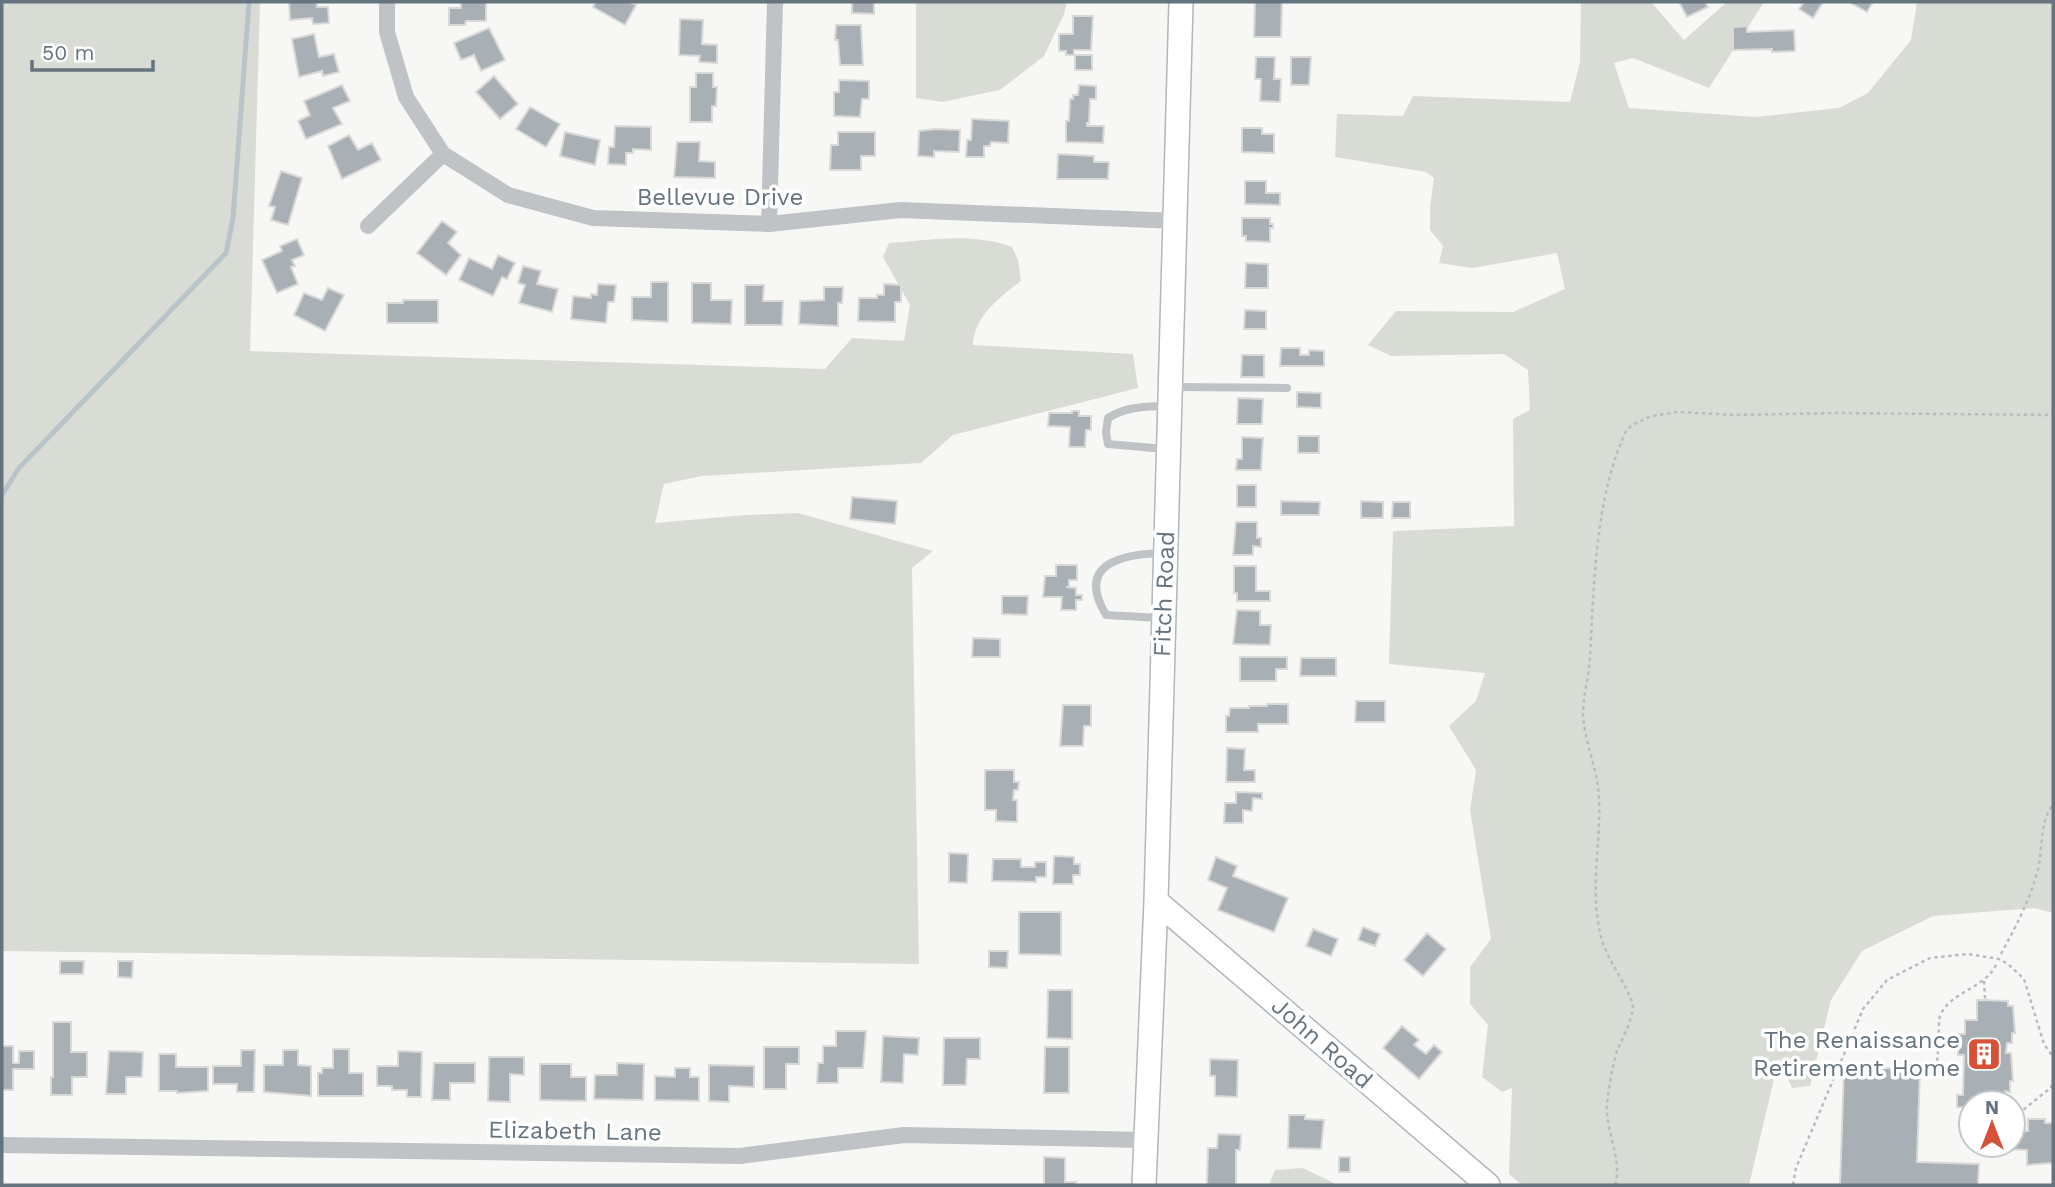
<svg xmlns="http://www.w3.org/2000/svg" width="2055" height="1187" font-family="'Work Sans',sans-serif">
<rect width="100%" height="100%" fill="#f7f7f5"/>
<path fill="#d8dcd4" d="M 2,2 L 260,2 L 250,351 L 825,369 L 852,338 L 904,341 L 910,305 L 883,257 L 889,243 C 930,240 972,232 1012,247 L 1018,260 L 1021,281 C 1000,297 974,316 973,345 L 1133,354 L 1138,388 L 953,435 L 921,463 L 702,476 L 664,484 L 655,523 L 746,515 L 798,513 L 933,551 L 912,568 L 919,964 L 2,951 Z
M 916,2 L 1067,2 L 1064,14 L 1044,56 L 1000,90 L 942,102 L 916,98 Z
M 1581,2 L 1651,2 L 1684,40 L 1727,2 L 1764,2 L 1709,88 L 1633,58 L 1614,63 L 1629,108 L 1756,117 L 1839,108 L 1868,93 L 1911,40 L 1917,2 L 2053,2 L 2053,913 L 2034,908 L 1933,916 L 1862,951 L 1831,1000 L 1810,1086 L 1792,1088 L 1779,1058 L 1749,1185 L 1522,1185 L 1509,1174 L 1512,1088 L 1502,1092 L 1482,1077 L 1488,1025 L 1470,1004 L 1470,967 L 1491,939 L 1470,810 L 1476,770 L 1449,726 L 1476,701 L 1485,673 L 1389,664 L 1393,531 L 1514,526 L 1513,419 L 1530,410 L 1528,370 L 1504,354 L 1391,356 L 1368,345 L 1396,311 L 1513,312 L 1565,289 L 1557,253 L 1473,268 L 1439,263 L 1443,246 L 1430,230 L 1430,207 L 1434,178 L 1426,172 L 1335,157 L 1337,114 L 1403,116 L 1413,96 L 1570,102 L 1580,62 Z
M 1303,1168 L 1338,1185 L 1269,1185 L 1275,1170 Z"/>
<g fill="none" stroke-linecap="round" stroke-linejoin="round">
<path stroke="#b8c4c8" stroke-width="5" d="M 2,495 L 19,468 L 226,253 L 233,218 L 249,2"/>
</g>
<path fill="#a9b0b5" stroke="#d9d9d7" stroke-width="2" d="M 289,2 L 317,2 L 317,7 L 328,7 L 329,23 L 313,24 L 312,18 L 290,20 Z
M 461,2 L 486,2 L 486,21 L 466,21 L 465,25 L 449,25 L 449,8 L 461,8 Z
M 596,2 L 629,2 L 636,5 L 625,25 L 593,7 Z
M 852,2 L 874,2 L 874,14 L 852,13 Z
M 1255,2 L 1282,2 L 1281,37 L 1254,37 Z
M 1679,2 L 1705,2 L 1708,7 L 1687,17 Z
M 1804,2 L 1823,2 L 1813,18 L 1799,9 Z
M 1849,2 L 1873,2 L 1867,12 Z
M 1073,16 L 1093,16 L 1091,50 L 1074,50 L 1074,55 L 1066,55 L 1066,51 L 1059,51 L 1059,34 L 1073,34 Z
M 680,19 L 703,20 L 702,44 L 717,45 L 717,63 L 699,62 L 700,56 L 679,55 Z
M 836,25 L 861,25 L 863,65 L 840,65 L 838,40 L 835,40 Z
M 1747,26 L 1747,32 L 1794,30 L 1795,51 L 1772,52 L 1772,49 L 1733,50 L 1733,27 Z
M 489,28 L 505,60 L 481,71 L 474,55 L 461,60 L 454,43 Z
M 314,34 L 319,57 L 334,54 L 339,72 L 323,76 L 322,71 L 299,77 L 292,39 Z
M 1075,55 L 1092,55 L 1092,70 L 1075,70 Z
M 1256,57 L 1275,57 L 1274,79 L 1281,79 L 1280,102 L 1260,101 L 1261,79 L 1255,79 Z
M 1291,57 L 1311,57 L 1309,85 L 1291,85 Z
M 696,73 L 713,73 L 713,87 L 717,87 L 716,106 L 712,106 L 712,122 L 690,122 L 690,87 L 696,87 Z
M 494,76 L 518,104 L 500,119 L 476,92 Z
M 839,80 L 869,81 L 869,99 L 862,99 L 860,117 L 834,116 L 834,92 L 839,92 Z
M 342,85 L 350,101 L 333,108 L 342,124 L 306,139 L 298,121 L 310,115 L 304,101 Z
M 1079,85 L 1096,86 L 1096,99 L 1090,99 L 1089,123 L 1087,123 L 1087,126 L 1104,126 L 1103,143 L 1066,142 L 1066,121 L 1069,121 L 1070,99 L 1073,99 L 1073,95 L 1078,95 Z
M 530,107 L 560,124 L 546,147 L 516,129 Z
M 972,119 L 1009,121 L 1008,143 L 991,142 L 990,146 L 984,146 L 984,157 L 966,157 L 967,140 L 971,140 Z
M 615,126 L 651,127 L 651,150 L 633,149 L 633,153 L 626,153 L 626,165 L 608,164 L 609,147 L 614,147 Z
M 1242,128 L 1262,128 L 1262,134 L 1274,134 L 1274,153 L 1242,152 Z
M 935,129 L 960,130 L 959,152 L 934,151 L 934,157 L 918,156 L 919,131 Z
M 565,132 L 600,140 L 595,165 L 560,156 Z
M 838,132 L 875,132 L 875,156 L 861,156 L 861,170 L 830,170 L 831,145 L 838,145 Z
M 349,135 L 358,150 L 372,143 L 381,160 L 342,179 L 328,146 Z
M 677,142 L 700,142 L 699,161 L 715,162 L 715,178 L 674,177 Z
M 1058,154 L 1094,156 L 1094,162 L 1109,162 L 1108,179 L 1057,179 Z
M 281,171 L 302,178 L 288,225 L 271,220 L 275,207 L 269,206 Z
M 1245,181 L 1266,181 L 1266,193 L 1280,193 L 1280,205 L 1245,204 Z
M 1242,218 L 1270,218 L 1270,224 L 1273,224 L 1273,228 L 1270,228 L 1270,242 L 1246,241 L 1246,236 L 1242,236 Z
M 442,221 L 457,232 L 448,243 L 461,255 L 446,275 L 417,253 Z
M 297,239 L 304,255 L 292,260 L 295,266 L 291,267 L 298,284 L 277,293 L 262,260 L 282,251 L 280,246 Z
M 498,255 L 515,263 L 507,279 L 502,277 L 493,296 L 459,280 L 469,258 L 492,269 Z
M 1246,263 L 1268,264 L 1268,288 L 1245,288 Z
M 523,266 L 541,271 L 537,284 L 558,289 L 552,312 L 519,303 L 525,285 L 518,283 Z
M 651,282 L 668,282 L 668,322 L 632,320 L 632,297 L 651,297 Z
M 692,283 L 711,283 L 711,300 L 732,300 L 731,324 L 692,323 Z
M 598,284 L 616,285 L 614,302 L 608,302 L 606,323 L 571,319 L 573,296 L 591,298 L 591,294 L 597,295 Z
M 884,284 L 901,285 L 901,302 L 895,302 L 895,322 L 858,321 L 859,298 L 877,298 L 877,295 L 884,295 Z
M 745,285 L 764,285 L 763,301 L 783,301 L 782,325 L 745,325 Z
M 824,287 L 843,287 L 842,303 L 838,303 L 838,326 L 799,324 L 800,301 L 824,300 Z
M 328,288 L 344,295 L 325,331 L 294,315 L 304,293 L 322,300 Z
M 403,300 L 438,300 L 438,323 L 387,323 L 387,303 L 403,303 Z
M 1245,310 L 1266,311 L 1266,329 L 1244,329 Z
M 1281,348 L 1300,348 L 1300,355 L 1309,355 L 1309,350 L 1324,351 L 1324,366 L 1280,366 Z
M 1242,355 L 1264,355 L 1264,377 L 1241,377 Z
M 1297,392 L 1321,393 L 1321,408 L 1297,407 Z
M 1238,398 L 1263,399 L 1262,424 L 1237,424 Z
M 1072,411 L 1079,411 L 1079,416 L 1091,416 L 1091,430 L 1086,430 L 1085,447 L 1069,447 L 1070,427 L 1048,426 L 1049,413 L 1072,413 Z
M 1298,436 L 1319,436 L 1319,453 L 1298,453 Z
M 1242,437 L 1263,438 L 1261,470 L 1236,470 L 1237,459 L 1242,459 Z
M 1237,485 L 1256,485 L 1256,507 L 1237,507 Z
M 852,497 L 897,501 L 895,524 L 850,519 Z
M 1281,501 L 1320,502 L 1319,515 L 1281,515 Z
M 1361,501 L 1383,502 L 1383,518 L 1361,518 Z
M 1393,502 L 1410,502 L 1410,518 L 1392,518 Z
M 1236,522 L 1257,522 L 1257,538 L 1261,538 L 1261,547 L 1253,546 L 1253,555 L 1233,555 Z
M 1056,565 L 1077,565 L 1077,580 L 1069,580 L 1069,587 L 1066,587 L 1076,588 L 1076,595 L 1082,595 L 1082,600 L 1076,600 L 1076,610 L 1061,610 L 1062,597 L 1043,597 L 1045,576 L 1056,576 Z
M 1234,566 L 1256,566 L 1256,591 L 1270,591 L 1270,601 L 1237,601 L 1237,593 L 1234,593 Z
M 1002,596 L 1028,596 L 1027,615 L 1002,614 Z
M 1237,610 L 1260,611 L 1260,625 L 1271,625 L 1270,645 L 1233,644 Z
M 973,638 L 1000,639 L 1000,657 L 972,657 Z
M 1240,657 L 1287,657 L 1287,669 L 1276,669 L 1276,681 L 1240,681 Z
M 1301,658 L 1336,658 L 1336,676 L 1300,676 Z
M 1356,701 L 1385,701 L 1385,722 L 1355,722 Z
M 1267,704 L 1288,704 L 1288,724 L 1258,724 L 1258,732 L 1226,732 L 1226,716 L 1229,716 L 1230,708 L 1249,708 L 1249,706 L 1267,706 Z
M 1063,705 L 1091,705 L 1091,726 L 1084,726 L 1083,746 L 1060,746 Z
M 1227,748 L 1245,749 L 1244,770 L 1255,770 L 1255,782 L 1226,782 Z
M 985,770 L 1014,770 L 1014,782 L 1019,782 L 1018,790 L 1014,790 L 1013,800 L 1017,800 L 1017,822 L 996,821 L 996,810 L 985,810 Z
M 1236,792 L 1262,793 L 1262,799 L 1253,798 L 1252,811 L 1243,810 L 1243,823 L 1224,823 L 1225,803 L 1236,803 Z
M 949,853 L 968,854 L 967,883 L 949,882 Z
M 1054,856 L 1074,857 L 1074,864 L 1080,864 L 1080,875 L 1073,875 L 1073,884 L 1053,884 Z
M 1216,857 L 1237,866 L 1233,876 L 1288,898 L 1274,932 L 1218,910 L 1227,888 L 1208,880 Z
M 993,859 L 1021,859 L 1021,867 L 1035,867 L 1035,862 L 1046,862 L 1046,877 L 1036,877 L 1036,882 L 992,881 Z
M 1019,912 L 1061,912 L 1061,955 L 1019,954 Z
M 1363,927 L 1380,934 L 1375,946 L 1358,940 Z
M 1313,929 L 1338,939 L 1331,956 L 1306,946 Z
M 1427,933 L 1446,949 L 1423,976 L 1404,960 Z
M 989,951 L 1008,951 L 1007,968 L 989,967 Z
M 60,961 L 84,961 L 83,974 L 60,974 Z
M 118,961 L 133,961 L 132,978 L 118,977 Z
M 1048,990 L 1072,990 L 1072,1039 L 1047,1038 Z
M 1977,1000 L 2008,1001 L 2008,1006 L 2013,1006 L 2015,1033 L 2012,1033 L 2012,1043 L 2007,1043 L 2006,1053 L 2011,1053 L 2013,1081 L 2010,1081 L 2010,1092 L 2005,1091 L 2005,1103 L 1971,1103 L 1971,1108 L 1957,1107 L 1957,1095 L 1963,1095 L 1964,1055 L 1958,1055 L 1958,1034 L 1965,1034 L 1965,1020 L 1977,1020 Z
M 53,1022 L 71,1022 L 71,1052 L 87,1052 L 87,1077 L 72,1077 L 72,1095 L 51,1095 L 51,1077 L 53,1077 Z
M 1402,1026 L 1419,1040 L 1414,1045 L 1426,1054 L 1434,1045 L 1442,1052 L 1419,1079 L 1383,1048 Z
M 836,1031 L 866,1031 L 863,1068 L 838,1068 L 838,1083 L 817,1083 L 818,1063 L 823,1063 L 823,1046 L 836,1046 Z
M 883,1036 L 919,1038 L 918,1055 L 904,1054 L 903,1083 L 881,1082 Z
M 944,1038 L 980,1038 L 980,1059 L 967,1059 L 966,1085 L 943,1085 Z
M 2,1046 L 13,1046 L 13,1063 L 19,1063 L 19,1051 L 34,1051 L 34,1069 L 13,1069 L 13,1090 L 2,1090 Z
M 764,1047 L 799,1047 L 799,1064 L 786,1064 L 786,1089 L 764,1089 Z
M 1045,1047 L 1069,1047 L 1069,1093 L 1044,1093 Z
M 333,1049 L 349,1049 L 349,1073 L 363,1073 L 363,1096 L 318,1096 L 318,1073 L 322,1073 L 322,1068 L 333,1068 Z
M 241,1050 L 255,1050 L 254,1092 L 237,1092 L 237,1084 L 213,1084 L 213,1066 L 241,1066 Z
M 283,1050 L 298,1050 L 298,1065 L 311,1066 L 311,1096 L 264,1092 L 264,1065 L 283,1065 Z
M 109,1051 L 143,1052 L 142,1077 L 126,1077 L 126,1094 L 106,1094 Z
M 398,1051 L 422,1052 L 421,1097 L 407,1097 L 407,1090 L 392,1090 L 392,1086 L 377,1086 L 377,1066 L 398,1066 Z
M 159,1054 L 176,1054 L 176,1067 L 208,1067 L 208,1091 L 177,1093 L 177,1091 L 159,1091 Z
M 489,1057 L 524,1057 L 524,1075 L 510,1074 L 510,1102 L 488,1101 Z
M 1210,1059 L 1238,1060 L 1237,1097 L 1215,1096 L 1215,1076 L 1210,1076 Z
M 434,1063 L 475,1063 L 475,1083 L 450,1083 L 450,1100 L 432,1100 Z
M 617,1063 L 644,1064 L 643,1100 L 594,1099 L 595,1075 L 617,1075 Z
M 540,1064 L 571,1064 L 571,1077 L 586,1077 L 586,1101 L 540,1100 Z
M 709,1065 L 754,1066 L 754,1087 L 729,1086 L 729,1102 L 709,1101 Z
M 1844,1067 L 1920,1069 L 1917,1162 L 1979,1164 L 1978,1185 L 1840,1185 Z
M 675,1068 L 690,1068 L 690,1077 L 699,1077 L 699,1101 L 655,1100 L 655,1076 L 675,1077 Z
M 1289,1115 L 1305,1115 L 1305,1119 L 1324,1120 L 1321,1149 L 1288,1148 Z
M 2028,1119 L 2045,1119 L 2045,1123 L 2053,1123 L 2053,1163 L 2027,1165 L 2027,1150 L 2002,1149 L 2002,1154 L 1984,1153 L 1985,1148 L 1979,1148 L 1979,1145 L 2013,1145 L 2013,1131 L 2028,1131 Z
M 1218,1134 L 1241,1135 L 1240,1150 L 1236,1150 L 1236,1185 L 1207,1185 L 1208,1148 L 1217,1148 Z
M 1044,1157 L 1065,1158 L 1065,1182 L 1076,1182 L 1075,1185 L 1044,1185 Z
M 1339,1157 L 1350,1157 L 1350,1172 L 1339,1172 Z"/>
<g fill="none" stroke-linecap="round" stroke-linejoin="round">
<g stroke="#b1b7bb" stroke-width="26">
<path id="secondary" d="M 1156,901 L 1488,1185
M 1144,1185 L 1156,901 L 1181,2"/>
</g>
<path stroke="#b9bcbe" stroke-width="2.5" stroke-dasharray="3.5 3.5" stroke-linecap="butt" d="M 2001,954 C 2015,928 2029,902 2037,873 C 2044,849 2038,825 2053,804
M 1984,981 L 1985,999
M 1937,1061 C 1939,1052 1938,1021 1940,1016 C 1950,991 1986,989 1997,963
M 2051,1088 L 2053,1080
M 2018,1114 L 2053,1086
M 1615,1185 C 1623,1160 1605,1131 1607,1104 C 1609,1087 1612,1067 1617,1051 C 1623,1036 1633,1020 1633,1004 C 1624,979 1605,958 1600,932 C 1590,888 1601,843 1599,799 C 1598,770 1585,744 1583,715 C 1583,696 1589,676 1590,657 C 1594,584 1595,498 1626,431 L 1632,425 L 1651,416 L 1678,412 L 1733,415 L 1838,413 L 2053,415
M 1793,1185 L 1796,1168 L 1863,1009 L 1887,980 L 1930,958 L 1968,954 L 1999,959 L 2008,964 L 2024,979 L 2044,1044 L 2053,1057"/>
<path stroke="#bfc3c6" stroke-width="8" d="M 1173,387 L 1287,388
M 1165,449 L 1108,444 L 1106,432 L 1108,418 C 1127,406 1145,407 1167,406
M 1160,618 L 1106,615 C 1075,563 1123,554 1163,553"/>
<path stroke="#bfc3c6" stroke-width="16" d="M 387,2 L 387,32 L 406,97 L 443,154 L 508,195 L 593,218 L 769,224 L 901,210 L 1177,221
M 769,224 L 775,2
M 368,226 L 443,154
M 2,1145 L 740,1156 L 904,1135 L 1146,1140"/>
<use href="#secondary" stroke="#fff" stroke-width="23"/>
</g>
<defs>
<g id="building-square" transform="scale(1.75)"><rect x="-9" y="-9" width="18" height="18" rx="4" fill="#d75136" stroke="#fff"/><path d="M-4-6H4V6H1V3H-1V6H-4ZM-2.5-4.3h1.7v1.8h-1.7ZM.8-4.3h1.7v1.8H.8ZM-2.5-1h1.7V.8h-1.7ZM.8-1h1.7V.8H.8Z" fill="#fff"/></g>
</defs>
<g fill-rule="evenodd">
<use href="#building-square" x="1984" y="1054"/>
</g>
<g text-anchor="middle" stroke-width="7" stroke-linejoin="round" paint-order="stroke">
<g font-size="24" fill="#65747e" stroke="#fff">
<text x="720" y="205">Bellevue Drive</text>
<text transform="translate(1164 594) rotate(-88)" y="8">Fitch Road</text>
<text transform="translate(1322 1043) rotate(41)" y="8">John Road</text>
<text transform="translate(575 1131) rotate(1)" y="8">Elizabeth Lane</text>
</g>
<g font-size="24" fill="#65747e" stroke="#fff" text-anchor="end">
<text x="1960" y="1048">The Renaissance<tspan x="1960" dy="28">Retirement Home</tspan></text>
</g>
</g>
<rect width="2055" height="1187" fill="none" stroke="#65747e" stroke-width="7"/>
<g transform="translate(1992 1124)"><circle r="33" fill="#ffffff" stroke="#c1c7cb" stroke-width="2"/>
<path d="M0-5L12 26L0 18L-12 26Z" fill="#d75136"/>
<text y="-10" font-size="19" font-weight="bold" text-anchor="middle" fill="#65747e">N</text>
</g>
<path d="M32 60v10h121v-10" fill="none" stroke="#65747e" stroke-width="3.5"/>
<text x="42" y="60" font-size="21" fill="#65747e" stroke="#ffffff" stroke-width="5" paint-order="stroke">50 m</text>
</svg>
